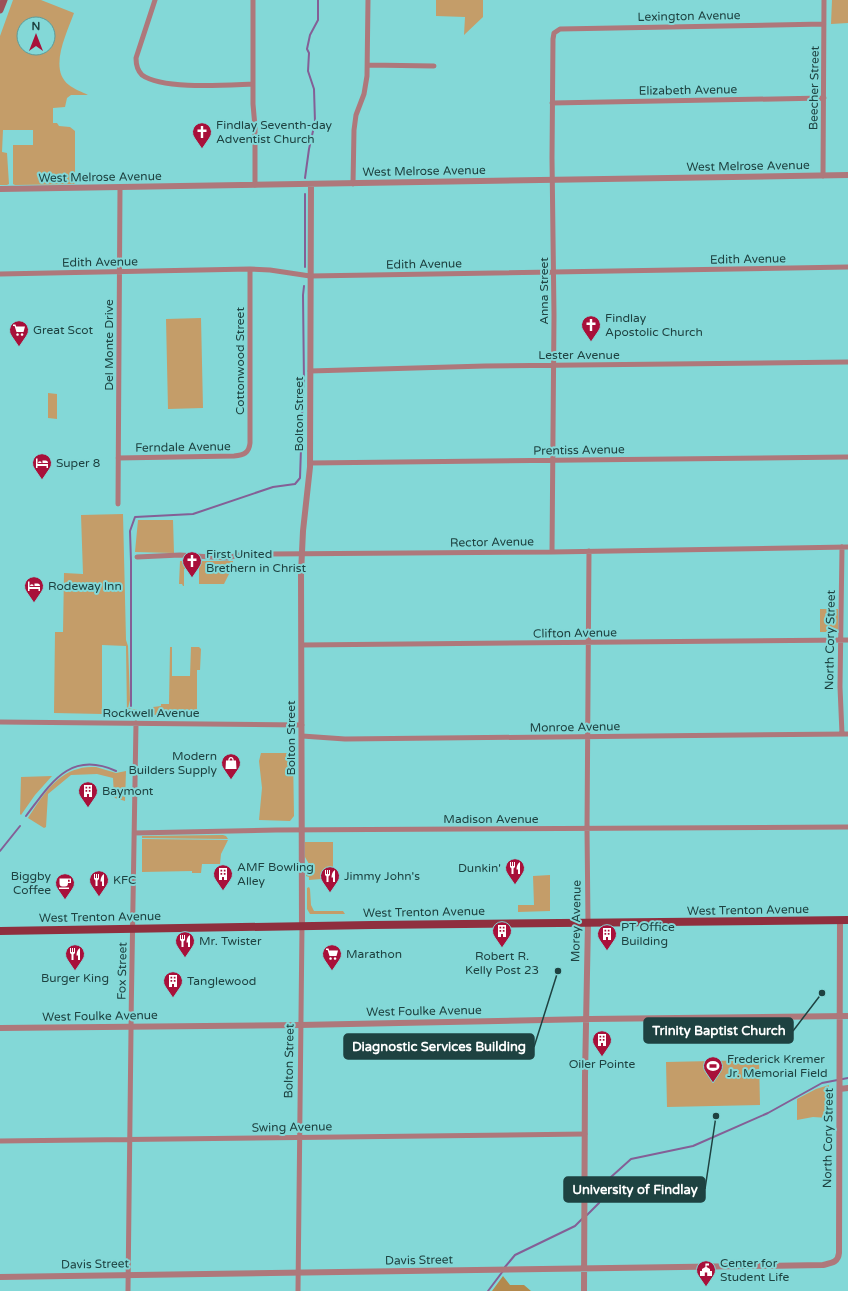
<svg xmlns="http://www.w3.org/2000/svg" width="848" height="1291" font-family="'Varela Round',sans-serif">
<rect width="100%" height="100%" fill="#83d8d7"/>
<path fill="#c49d69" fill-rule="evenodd" d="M 13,0 L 41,0 L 74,13 C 67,33 48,69 69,85 C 74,89 82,92 88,95 L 71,95 L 67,98 L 65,107 L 53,108 L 53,123 L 57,123 L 59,126 L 70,127 L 75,131 L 75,183 L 74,184 L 15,185 L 13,184 L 13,145 L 33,145 L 33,130 L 3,130 L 2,152 L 7,153 L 9,184 L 7,185 L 0,185 L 0,36 ZM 24,24 L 48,24 L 48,48 L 24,48 Z
M 436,0 L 483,0 L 483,17 L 464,35 L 465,17 L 436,16 Z
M 832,0 L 848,0 L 848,23 L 831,24 Z
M 201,318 L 203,408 L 168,409 L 166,319 Z
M 48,393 L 57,394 L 57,419 L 48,418 Z
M 123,514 L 126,640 L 128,646 L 130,700 L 128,708 L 132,709 L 137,709 L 137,715 L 127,714 L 126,646 L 102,645 L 102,714 L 54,713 L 55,632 L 63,632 L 64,573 L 83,574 L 81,515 Z
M 138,520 L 173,520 L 174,553 L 135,552 Z
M 180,561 L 233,561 L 233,566 L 224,584 L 199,584 L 199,569 L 184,569 L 184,586 L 183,586 L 182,584 L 179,584 Z
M 820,609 L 838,609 L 838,632 L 820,632 Z
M 170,647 L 172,647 L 172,676 L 190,676 L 191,647 L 199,647 L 201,649 L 200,670 L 197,670 L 197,715 L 153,715 L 153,707 L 161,706 L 161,704 L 169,704 Z
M 261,753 L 293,753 L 294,816 L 290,821 L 259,820 L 262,788 L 259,761 Z
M 96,767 L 116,773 L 126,771 L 125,801 L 115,798 L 114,796 L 113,778 L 97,774 L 71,775 L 48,794 L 46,827 L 44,828 L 28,818 C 40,800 54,775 78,769 C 83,767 90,767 96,767 Z
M 52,776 L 35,795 L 21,815 L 20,814 L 21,777 Z
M 223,835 L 226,836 L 228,839 L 142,838 L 142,836 Z
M 142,839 L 228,840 L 221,854 L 220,864 L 202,864 L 201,873 L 192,873 L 192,871 L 142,872 Z
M 305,842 L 333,842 L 333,878 L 309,880 L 309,877 L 306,876 L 306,871 L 309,864 L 305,857 Z
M 550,875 L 550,911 L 518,912 L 518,905 L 534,905 L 533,876 Z
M 309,887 L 310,889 L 311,905 L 314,911 L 343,911 L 345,914 L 310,914 L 307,909 L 307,888 Z
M 759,1060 L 760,1105 L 667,1107 L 666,1062 Z
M 829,1085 L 828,1118 L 813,1117 L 797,1120 L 797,1099 L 816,1089 Z"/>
<path fill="#b3894d" d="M 503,1276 L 510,1285 L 524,1285 L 531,1291 L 492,1291 Z"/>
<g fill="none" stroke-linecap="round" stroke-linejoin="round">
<path stroke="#845f96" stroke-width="2" d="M 305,178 L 309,149 L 315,122 L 314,89 L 308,71 L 309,53 L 307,49 L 310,35 L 318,20 L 318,0
M 305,267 L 305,194
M 131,706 L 131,561 L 130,531 L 135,517 L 193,514 L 273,487 L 295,484 L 300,478 L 303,388 L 304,383 L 303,295 L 304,286
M 26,816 C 51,783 70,750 116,771
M 0,851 L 20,826
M 587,1215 L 599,1203 L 611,1177 L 631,1159 L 693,1146 L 768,1113 L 822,1083 L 848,1078
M 505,1267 L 515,1255 L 575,1226 L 583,1218
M 488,1291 L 503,1271"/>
<path stroke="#ae787b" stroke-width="5" d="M 155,0 L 136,58 C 136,65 137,70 142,75 C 163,90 226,85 253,84
M 253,0 L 253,104 L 255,127 L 255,185
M 368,65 L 434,66
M 552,103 L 824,98
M 823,176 L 824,0
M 353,184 L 354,130 L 356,115 L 364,94 L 367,76 L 368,0
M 0,274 L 250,269 L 270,270 L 310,276 L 848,267
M 310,371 L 485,366 L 848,362
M 118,458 L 234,456 C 244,455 249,453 250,443 L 250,269
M 310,463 L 848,457
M 118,504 L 120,187
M 552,552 L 554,315 L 552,158 L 553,39 L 554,33 L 560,29 L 824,24
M 137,557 L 180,555 L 227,558 L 238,555 L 269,554 L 552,552 L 848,547
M 302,645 L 848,640
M 0,722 L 302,725
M 842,734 L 840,687 L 842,547
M 302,736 L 345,739 L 848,734
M 134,833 L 276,830 L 848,827
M 588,922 L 587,829 L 589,551
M 0,1141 L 585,1134
M 128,1291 C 129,1102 133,912 136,723
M 298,1291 L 302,926"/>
<path stroke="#ae787b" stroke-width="6" d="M 0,189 L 848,175
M 302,926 L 301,573 L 303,531 L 310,467 L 311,184
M 0,1028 L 300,1025 L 590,1019 L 848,1016
M 840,1089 L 848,1088
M 0,1277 L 823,1265 C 831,1263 838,1263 839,1253 L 840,920
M 584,1291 L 585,1076 L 588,922"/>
<path stroke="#9d4f58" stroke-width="7" d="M 0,10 L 4,0"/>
<path stroke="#8f2f3e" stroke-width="8" d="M 0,931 L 372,925 L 848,920"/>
</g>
<defs>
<g id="church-pin" transform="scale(1)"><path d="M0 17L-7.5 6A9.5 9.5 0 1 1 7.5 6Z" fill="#a8103a" stroke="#83d8d7"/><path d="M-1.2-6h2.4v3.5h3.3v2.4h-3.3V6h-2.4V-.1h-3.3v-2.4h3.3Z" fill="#fff"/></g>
<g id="supermarket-pin" transform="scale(1)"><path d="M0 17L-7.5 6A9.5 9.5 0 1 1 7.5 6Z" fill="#a8103a" stroke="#83d8d7"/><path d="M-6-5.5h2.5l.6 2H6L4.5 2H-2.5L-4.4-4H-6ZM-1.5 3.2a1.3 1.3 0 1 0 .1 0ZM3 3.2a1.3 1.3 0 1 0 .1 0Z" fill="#fff"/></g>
<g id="hotel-pin" transform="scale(1)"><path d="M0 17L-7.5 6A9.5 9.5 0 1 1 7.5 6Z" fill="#a8103a" stroke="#83d8d7"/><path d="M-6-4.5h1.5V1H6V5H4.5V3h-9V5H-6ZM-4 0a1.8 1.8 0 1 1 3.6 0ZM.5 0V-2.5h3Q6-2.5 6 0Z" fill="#fff"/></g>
<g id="shop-pin" transform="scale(1)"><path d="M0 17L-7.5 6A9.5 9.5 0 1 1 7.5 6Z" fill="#a8103a" stroke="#83d8d7"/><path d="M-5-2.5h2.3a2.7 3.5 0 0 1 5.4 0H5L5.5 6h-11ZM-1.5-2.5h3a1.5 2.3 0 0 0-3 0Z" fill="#fff"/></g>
<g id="building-pin" transform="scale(1)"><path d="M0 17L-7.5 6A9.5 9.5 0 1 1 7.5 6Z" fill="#a8103a" stroke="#83d8d7"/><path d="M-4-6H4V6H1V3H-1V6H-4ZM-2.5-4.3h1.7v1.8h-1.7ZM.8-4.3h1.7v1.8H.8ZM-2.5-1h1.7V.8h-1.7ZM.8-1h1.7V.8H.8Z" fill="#fff"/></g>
<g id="restaurant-pin" transform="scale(1)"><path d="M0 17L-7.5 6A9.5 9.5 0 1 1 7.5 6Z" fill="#a8103a" stroke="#83d8d7"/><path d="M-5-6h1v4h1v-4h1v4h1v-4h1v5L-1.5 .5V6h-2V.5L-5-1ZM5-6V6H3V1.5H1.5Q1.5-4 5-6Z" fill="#fff"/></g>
<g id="cafe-pin" transform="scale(1)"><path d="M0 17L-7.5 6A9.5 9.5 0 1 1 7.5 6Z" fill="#a8103a" stroke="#83d8d7"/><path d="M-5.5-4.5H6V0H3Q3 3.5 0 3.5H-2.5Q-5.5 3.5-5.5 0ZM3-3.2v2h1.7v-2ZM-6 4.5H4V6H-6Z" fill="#fff"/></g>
<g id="stadium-pin" transform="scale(1)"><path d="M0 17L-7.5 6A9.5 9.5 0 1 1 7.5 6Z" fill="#a8103a" stroke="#83d8d7"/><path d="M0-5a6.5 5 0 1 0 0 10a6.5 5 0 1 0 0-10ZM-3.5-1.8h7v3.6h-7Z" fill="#fff"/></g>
<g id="civic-pin" transform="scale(1)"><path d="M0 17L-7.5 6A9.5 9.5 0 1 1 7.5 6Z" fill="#a8103a" stroke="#83d8d7"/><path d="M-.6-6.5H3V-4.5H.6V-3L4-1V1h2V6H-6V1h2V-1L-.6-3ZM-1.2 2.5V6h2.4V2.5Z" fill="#fff"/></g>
</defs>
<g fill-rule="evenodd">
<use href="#church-pin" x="202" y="132"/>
<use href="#church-pin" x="591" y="325"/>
<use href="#supermarket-pin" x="19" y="330"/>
<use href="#hotel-pin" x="42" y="463"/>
<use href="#church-pin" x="192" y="561"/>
<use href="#hotel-pin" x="34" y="586"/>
<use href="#shop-pin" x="231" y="763"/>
<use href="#building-pin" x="88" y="791"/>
<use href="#restaurant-pin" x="515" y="868"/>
<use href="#building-pin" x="223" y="874"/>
<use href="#restaurant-pin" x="330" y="876"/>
<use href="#restaurant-pin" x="99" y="880"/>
<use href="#cafe-pin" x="65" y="883"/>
<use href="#building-pin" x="502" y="931"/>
<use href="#building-pin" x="607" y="934"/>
<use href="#restaurant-pin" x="185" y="941"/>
<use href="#restaurant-pin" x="75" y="954"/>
<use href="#supermarket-pin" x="332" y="954"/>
<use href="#building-pin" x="173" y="981"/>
<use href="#building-pin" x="602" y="1040"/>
<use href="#stadium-pin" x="713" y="1066"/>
<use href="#civic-pin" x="706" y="1270"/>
</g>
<g text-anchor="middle" stroke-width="4" stroke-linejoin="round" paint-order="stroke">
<g font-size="12" fill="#1e4241" stroke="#83d8d7">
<text transform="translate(689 16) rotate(-1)" y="4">Lexington Avenue</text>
<text transform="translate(814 88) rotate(-89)" y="4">Beecher Street</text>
<text transform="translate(688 90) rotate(-1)" y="4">Elizabeth Avenue</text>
<text transform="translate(748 166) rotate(-1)" y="4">West Melrose Avenue</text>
<text transform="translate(424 171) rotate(-1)" y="4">West Melrose Avenue</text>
<text transform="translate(100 177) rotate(-1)" y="4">West Melrose Avenue</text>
<text transform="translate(748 259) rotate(-1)" y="4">Edith Avenue</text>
<text transform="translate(100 262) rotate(-1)" y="4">Edith Avenue</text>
<text transform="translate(424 264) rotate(-1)" y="4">Edith Avenue</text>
<text transform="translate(544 291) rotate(-90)" y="4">Anna Street</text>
<text transform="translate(109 345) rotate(-90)" y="4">Del Monte Drive</text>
<text x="579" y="359">Lester Avenue</text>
<text transform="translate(240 361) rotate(-90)" y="4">Cottonwood Street</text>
<text transform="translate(299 414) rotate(-90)" y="4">Bolton Street</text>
<text transform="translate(183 447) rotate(-1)" y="4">Ferndale Avenue</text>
<text transform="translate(579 450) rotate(-1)" y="4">Prentiss Avenue</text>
<text transform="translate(492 542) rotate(-1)" y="4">Rector Avenue</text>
<text transform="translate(575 633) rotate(-1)" y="4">Clifton Avenue</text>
<text transform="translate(830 640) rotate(-89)" y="4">North Cory Street</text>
<text x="151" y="717">Rockwell Avenue</text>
<text transform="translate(575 727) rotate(-1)" y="4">Monroe Avenue</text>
<text transform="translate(291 738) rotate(-90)" y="4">Bolton Street</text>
<text x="491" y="823">Madison Avenue</text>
<text transform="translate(748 910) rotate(-1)" y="4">West Trenton Avenue</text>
<text transform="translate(424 912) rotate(-1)" y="4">West Trenton Avenue</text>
<text transform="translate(100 917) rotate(-1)" y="4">West Trenton Avenue</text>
<text transform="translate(576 921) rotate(-89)" y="4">Morey Avenue</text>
<text transform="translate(122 971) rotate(-89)" y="4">Fox Street</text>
<text transform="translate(424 1011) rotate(-1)" y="4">West Foulke Avenue</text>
<text transform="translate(100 1016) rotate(-1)" y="4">West Foulke Avenue</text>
<text transform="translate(289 1061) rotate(-89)" y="4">Bolton Street</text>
<text transform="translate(292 1127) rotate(-1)" y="4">Swing Avenue</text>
<text transform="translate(828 1138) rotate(-89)" y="4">North Cory Street</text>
<text transform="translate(419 1260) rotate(-1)" y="4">Davis Street</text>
<text transform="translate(95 1264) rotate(-1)" y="4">Davis Street</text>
</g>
<g font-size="12" fill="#1e4241" stroke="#83d8d7" text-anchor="start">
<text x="216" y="129">Findlay Seventh-day<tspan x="216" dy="14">Adventist Church</tspan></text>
<text x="605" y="322">Findlay<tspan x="605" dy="14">Apostolic Church</tspan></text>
<text x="33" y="334">Great Scot</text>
<text x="56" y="467">Super 8</text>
<text x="206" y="558">First United<tspan x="206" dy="14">Brethern in Christ</tspan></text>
<text x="48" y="590">Rodeway Inn</text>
<text x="217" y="760" text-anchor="end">Modern<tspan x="217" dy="14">Builders Supply</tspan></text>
<text x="102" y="795">Baymont</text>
<text x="237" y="871">AMF Bowling<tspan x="237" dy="14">Alley</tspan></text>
<text x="501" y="872" text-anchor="end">Dunkin'</text>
<text x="51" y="880" text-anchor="end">Biggby<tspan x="51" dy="14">Coffee</tspan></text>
<text x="344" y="880">Jimmy John's</text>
<text x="113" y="884">KFC</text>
<text x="621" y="931">PT Office<tspan x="621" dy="14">Building</tspan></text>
<text x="199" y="945">Mr. Twister</text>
<text x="346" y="958">Marathon</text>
<text x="502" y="960" text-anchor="middle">Robert R.<tspan x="502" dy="14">Kelly Post 23</tspan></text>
<text x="75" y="982" text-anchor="middle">Burger King</text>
<text x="187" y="985">Tanglewood</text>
<text x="727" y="1063">Frederick Kremer<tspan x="727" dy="14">Jr. Memorial Field</tspan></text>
<text x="602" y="1068" text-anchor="middle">Oiler Pointe</text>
<text x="720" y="1267">Center for<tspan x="720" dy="14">Student Life</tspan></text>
</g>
</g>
<path fill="none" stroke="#1e4241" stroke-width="1.5" d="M822 993L793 1031M558 971L534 1047M716 1116L705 1189"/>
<g fill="#1e4241" stroke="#83d8d7" stroke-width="1.5">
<circle cx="822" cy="993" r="4"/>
<circle cx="558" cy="971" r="4"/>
<circle cx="716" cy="1116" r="4"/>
</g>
<g fill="#1e4241" stroke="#1e4241" stroke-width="1.5">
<rect x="644" y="1018" width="149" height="25" rx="4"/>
<rect x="344" y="1034" width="190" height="25" rx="4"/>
<rect x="564" y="1177" width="141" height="25" rx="4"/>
</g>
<g font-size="13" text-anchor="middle" font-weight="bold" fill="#fff">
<text x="719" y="1035">Trinity Baptist Church</text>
<text x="439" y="1051">Diagnostic Services Building</text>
<text x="635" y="1194">University of Findlay</text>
</g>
<g transform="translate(36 36)"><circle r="19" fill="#83d8d7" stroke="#5b9c9b"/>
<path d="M0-3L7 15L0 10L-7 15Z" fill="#a8103a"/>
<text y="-6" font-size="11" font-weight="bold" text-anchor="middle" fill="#1e4241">N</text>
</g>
</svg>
